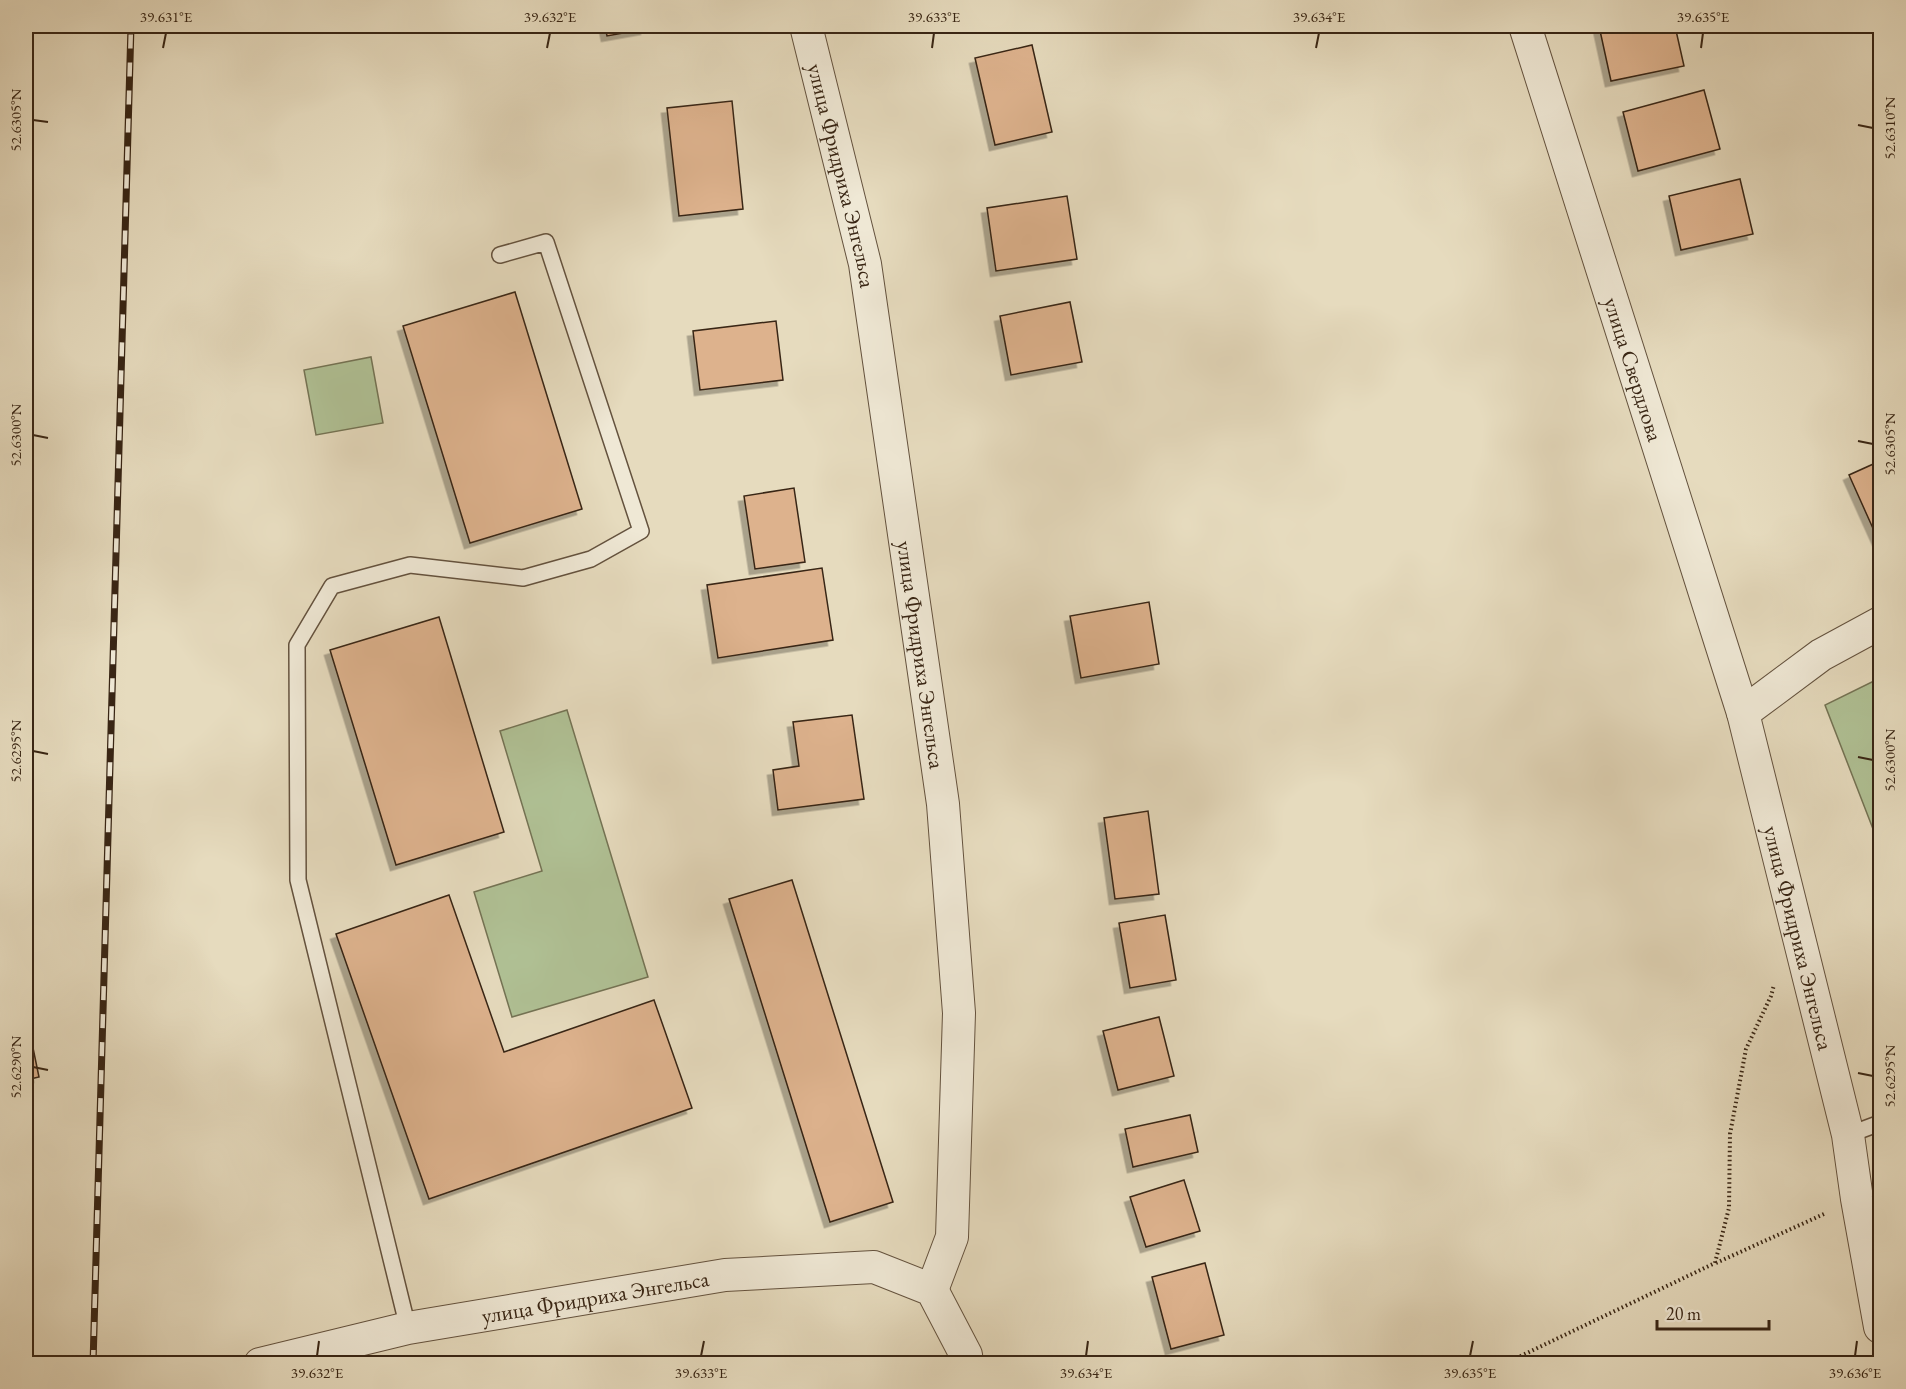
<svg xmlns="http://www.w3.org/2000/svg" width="1906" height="1389" font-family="'EB Garamond',serif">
<defs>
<filter id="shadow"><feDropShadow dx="-5.5" dy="5.5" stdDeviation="0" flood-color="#0004"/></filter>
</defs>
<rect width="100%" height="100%" fill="#e6dbbe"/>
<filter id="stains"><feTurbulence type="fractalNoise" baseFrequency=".00333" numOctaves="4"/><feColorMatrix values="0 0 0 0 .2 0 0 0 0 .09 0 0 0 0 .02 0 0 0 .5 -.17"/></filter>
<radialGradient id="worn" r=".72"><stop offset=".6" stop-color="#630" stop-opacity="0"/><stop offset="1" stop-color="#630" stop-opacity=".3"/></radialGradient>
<path fill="#b0c195" stroke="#747354" stroke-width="1.5" d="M 371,357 L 383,423 L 316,435 L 304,370 Z
M 1880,678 L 1880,847 L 1825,705 Z
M 567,710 L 648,977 L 512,1017 L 474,892 L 542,871 L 500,731 Z"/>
<path fill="#ddb28d" stroke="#382514" stroke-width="1.5" filter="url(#shadow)" d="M 605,26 L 645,26 L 646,29 L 607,36 Z
M 1599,26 L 1675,26 L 1684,66 L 1611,81 Z
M 1032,45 L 1052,132 L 995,145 L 975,58 Z
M 1704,90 L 1720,149 L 1638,171 L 1623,112 Z
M 732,101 L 743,209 L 679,216 L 667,108 Z
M 1740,179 L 1753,234 L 1681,250 L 1669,196 Z
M 1067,196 L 1077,259 L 996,271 L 987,208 Z
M 515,292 L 582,509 L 470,543 L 403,326 Z
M 1070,302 L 1082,362 L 1011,375 L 1000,316 Z
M 776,321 L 783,380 L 700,390 L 693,331 Z
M 1880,461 L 1880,544 L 1849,475 Z
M 794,488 L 805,562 L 755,569 L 744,496 Z
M 822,568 L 833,640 L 718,658 L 707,585 Z
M 1149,602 L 1159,664 L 1081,678 L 1070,616 Z
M 439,617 L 504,832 L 396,865 L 330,650 Z
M 852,715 L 864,799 L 778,810 L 773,770 L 799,766 L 793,722 Z
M 1148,811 L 1159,894 L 1115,899 L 1104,818 Z
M 792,880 L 893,1202 L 830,1222 L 729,899 Z
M 449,895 L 504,1052 L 654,1000 L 692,1108 L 429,1199 L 336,934 Z
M 1165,915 L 1176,980 L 1130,988 L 1119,923 Z
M 26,1014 L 39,1077 L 26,1080 Z
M 1159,1017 L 1174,1076 L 1118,1090 L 1103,1031 Z
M 1190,1115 L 1198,1152 L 1133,1167 L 1125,1129 Z
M 1184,1180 L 1200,1231 L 1146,1247 L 1130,1197 Z
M 1205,1263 L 1224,1335 L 1171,1349 L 1152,1277 Z"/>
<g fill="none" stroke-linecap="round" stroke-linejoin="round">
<g stroke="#64523e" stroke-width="18">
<path id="service" d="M 1848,1135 L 1880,1123
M 408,1328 L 298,880 L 297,645 L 332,586 L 410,565 L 523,578 L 591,559 L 641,531 L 546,242 L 500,255"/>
</g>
<g stroke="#64523e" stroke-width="34">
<g id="minor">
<path id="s1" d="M 806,26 L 865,264 L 943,804 L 959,1013 L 952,1237 L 932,1290"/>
<path id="s2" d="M 1525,26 L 1743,713"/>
<path id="s3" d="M 1880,623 L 1821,655 L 1743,713 L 1848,1135 L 1857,1199 L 1880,1327"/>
<path id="s4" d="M 260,1364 L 408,1328 L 725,1275 L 874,1267 L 932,1290 L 966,1355 L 967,1364"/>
</g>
</g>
<path stroke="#382514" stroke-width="4" stroke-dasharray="1.5 3" stroke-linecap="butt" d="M 1716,1263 L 1824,1214
M 1504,1364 L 1715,1263 L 1729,1208 L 1730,1134 L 1746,1049 L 1771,996 L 1774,985"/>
<use href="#service" stroke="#efe8d5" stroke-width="15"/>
<use href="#minor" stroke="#efe8d5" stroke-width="32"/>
<g stroke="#382514" stroke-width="7">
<path id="rail" d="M 93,1364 L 131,26"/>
</g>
<use href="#rail" stroke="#efe8d5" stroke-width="4.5" stroke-dasharray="14" stroke-linecap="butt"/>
</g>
<path fill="none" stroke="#382514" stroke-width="2" d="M 163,48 L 166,33M 547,48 L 550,33M 932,48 L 934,33M 1316,48 L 1319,33M 1701,48 L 1703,33M 33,120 L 48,122M 1858,125 L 1873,128M 33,435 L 48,438M 1858,441 L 1873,444M 33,751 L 48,754M 1858,757 L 1873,760M 33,1067 L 48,1070M 1858,1073 L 1873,1076M 317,1356 L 319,1341M 701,1356 L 704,1341M 1086,1356 L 1088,1341M 1470,1356 L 1473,1341M 1855,1356 L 1857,1341"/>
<g text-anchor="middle" stroke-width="5" stroke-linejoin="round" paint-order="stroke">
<g font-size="22" fill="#382514" stroke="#efe8d5">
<text dy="8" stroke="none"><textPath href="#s1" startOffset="154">улица Фридриха Энгельса</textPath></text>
<text dy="8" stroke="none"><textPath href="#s2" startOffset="360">улица Свердлова</textPath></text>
<text dy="8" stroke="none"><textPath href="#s1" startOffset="640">улица Фридриха Энгельса</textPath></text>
<text dy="8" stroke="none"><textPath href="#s3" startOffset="396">улица Фридриха Энгельса</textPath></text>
<text dy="8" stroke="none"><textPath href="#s4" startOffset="342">улица Фридриха Энгельса</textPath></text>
</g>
</g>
<rect width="1906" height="1389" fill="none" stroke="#e6dbbe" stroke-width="66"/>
<path d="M1657 1320v9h112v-9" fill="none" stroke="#382514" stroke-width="3"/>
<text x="1666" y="1320" font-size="18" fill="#382514" stroke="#efe8d5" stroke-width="4.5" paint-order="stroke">20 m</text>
<rect x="33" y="33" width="1840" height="1323" fill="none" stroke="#382514" stroke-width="2"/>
<g font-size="15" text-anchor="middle" fill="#382514">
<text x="166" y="22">39.631°E</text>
<text x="550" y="22">39.632°E</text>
<text x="934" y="22">39.633°E</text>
<text x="1319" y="22">39.634°E</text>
<text x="1703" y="22">39.635°E</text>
<text transform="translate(16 120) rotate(-90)" y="5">52.6305°N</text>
<text transform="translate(1890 128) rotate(-90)" y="5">52.6310°N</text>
<text transform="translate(16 435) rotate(-90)" y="5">52.6300°N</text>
<text transform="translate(1890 444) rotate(-90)" y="5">52.6305°N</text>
<text transform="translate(16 751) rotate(-90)" y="5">52.6295°N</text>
<text transform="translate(1890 760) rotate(-90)" y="5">52.6300°N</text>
<text transform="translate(16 1067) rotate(-90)" y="5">52.6290°N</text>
<text transform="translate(1890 1076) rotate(-90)" y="5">52.6295°N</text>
<text x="317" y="1378">39.632°E</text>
<text x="701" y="1378">39.633°E</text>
<text x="1086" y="1378">39.634°E</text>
<text x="1470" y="1378">39.635°E</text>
<text x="1855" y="1378">39.636°E</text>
</g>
<rect width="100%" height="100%" filter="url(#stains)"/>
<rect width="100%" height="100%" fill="url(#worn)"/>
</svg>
